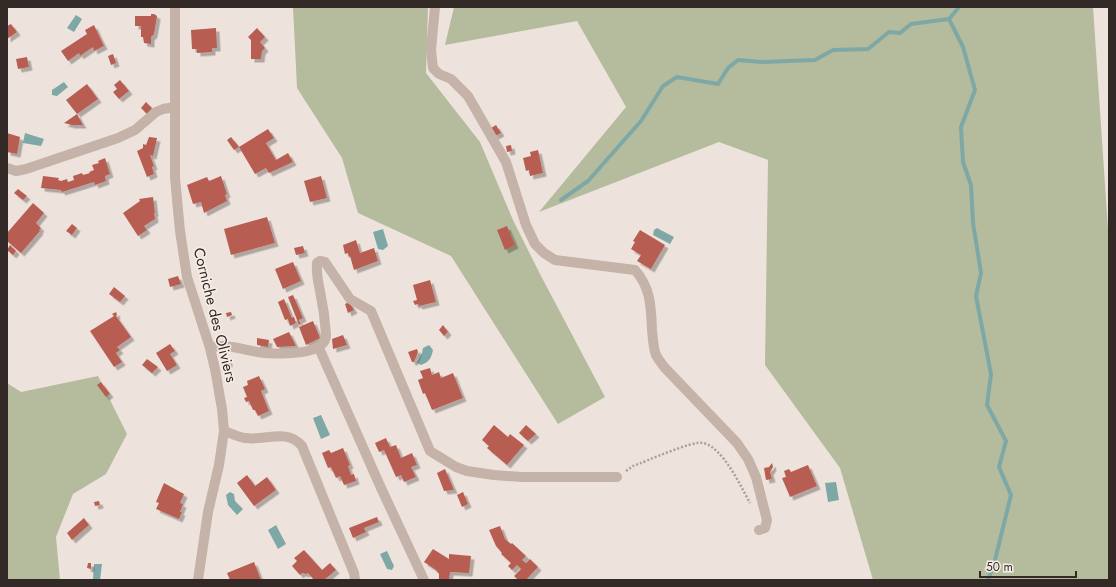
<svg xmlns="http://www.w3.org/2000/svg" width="1116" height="587" font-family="Jost,sans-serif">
<defs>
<filter id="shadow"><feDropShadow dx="3.5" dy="3.5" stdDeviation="0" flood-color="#0004"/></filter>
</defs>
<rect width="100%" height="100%" fill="#eee3dc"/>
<path fill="#b5bc9d" d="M 293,7 L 428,7 L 426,73 L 480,142 L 513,220 L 540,274 L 605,397 L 558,424 L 451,256 L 358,213 L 342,158 L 297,88 Z
M 454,7 L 1093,7 L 1109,244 L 1109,580 L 873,580 L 840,468 L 765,365 L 768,160 L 719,142 L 539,212 L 626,107 L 577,21 L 445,45 Z
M 98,376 L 127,434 L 106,474 L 73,494 L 56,537 L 60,580 L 7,580 L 7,383 L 21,392 Z"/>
<path fill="#7ea8a5" d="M 76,15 L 82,19 L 74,32 L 67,28 Z
M 64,82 L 68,87 L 57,96 L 52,95 L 52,90 Z
M 25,133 L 44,139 L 41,146 L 23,143 Z
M 657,228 L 674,237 L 670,244 L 653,235 L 654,230 Z
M 383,229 L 388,246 L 383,250 L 378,249 L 373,232 Z
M 429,345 L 433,350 C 431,359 429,362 421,365 L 417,363 L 422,353 L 423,348 Z
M 321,415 L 330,435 L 321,439 L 313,418 Z
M 836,482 L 839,500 L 828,502 L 825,483 Z
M 230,492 L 234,494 L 235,501 L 243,509 L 237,515 L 228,505 L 226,495 Z
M 276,525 L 286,544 L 278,549 L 268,530 Z
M 387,551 L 394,566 L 392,570 L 387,569 L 380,554 Z
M 94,564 L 102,564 L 100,580 L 93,580 Z"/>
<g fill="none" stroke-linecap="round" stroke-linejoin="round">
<path stroke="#7ea8a5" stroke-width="4" d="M 959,7 L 949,19 L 963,47 L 975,90 L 961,127 L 963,162 L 971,185 L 973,223 L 981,273 L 976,296 L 991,374 L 987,405 L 1006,441 L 999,467 L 1011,495 L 995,560 L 988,580
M 561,200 L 588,181 L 641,121 L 663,86 L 677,77 L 718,84 L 728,68 L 738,60 L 762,62 L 815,60 L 833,50 L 868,49 L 889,32 L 900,33 L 911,24 L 949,19"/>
</g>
<path fill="#b75d51" filter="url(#shadow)" d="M 151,14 L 154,14 L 157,16 L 154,34 L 151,37 L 151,44 L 144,43 L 143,37 L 141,37 L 141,26 L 135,26 L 135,16 L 151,16 Z
M 11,24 L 17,32 L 7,39 L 7,26 Z
M 94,25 L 104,46 L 94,51 L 93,47 L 80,56 L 79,53 L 68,61 L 61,51 L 87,34 L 85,30 Z
M 216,28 L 217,48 L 212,48 L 212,52 L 197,53 L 197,49 L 192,49 L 191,30 Z
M 257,28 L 265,37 L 260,42 L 265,48 L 262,51 L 261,59 L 251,59 L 251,40 L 248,37 Z
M 113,54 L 116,63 L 111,65 L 108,56 Z
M 27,57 L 29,67 L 18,69 L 16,59 Z
M 120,80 L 129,91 L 119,99 L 113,92 L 117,89 L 114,85 Z
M 87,84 L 98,99 L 77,114 L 66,100 Z
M 146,102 L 152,108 L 147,114 L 141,108 Z
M 77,114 L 83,125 L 72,125 L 64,123 Z
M 496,125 L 501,133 L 495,136 L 491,128 Z
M 268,129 L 274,138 L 266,143 L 276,160 L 288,153 L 293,162 L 269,173 L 266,168 L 255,174 L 239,147 L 234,150 L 227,140 L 231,137 L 239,147 Z
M 7,133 L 20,137 L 17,154 L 7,152 Z
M 149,137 L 157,138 L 153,156 L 150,155 L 154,166 L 152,167 L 154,174 L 147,177 L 137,151 L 143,148 L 143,144 L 146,145 Z
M 511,145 L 512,151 L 507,152 L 506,146 Z
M 538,150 L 543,173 L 530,176 L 529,170 L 526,171 L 523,158 L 531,156 L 530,152 Z
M 105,158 L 110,174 L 105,176 L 106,181 L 95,185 L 94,182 L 62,192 L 61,190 L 41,188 L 43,176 L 59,178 L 58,180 L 61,181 L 67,179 L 68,182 L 74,180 L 73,176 L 82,173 L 83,175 L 90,173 L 89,172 L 94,170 L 92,165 L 99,163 L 98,161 Z
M 221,176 L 227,194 L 225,195 L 227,201 L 204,213 L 201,202 L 193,204 L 187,185 L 207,177 L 209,181 Z
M 321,176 L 327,198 L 310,202 L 304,181 Z
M 18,189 L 27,196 L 23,200 L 14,193 Z
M 153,197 L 155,213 L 154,213 L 155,219 L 144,226 L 147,230 L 138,236 L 123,213 L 140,201 L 139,199 Z
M 33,203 L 44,213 L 36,223 L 41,228 L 39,230 L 40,231 L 21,253 L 7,241 L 7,233 Z
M 267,217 L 275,243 L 231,255 L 224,229 Z
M 72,224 L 77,228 L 72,235 L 66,231 Z
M 507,226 L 515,245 L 505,250 L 497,230 Z
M 640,230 L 665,245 L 651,269 L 637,261 L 641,255 L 631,249 L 635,242 L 633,241 Z
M 356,240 L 360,253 L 374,248 L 378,261 L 354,270 L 350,256 L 349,257 L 348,253 L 345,254 L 343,245 Z
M 10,245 L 16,251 L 13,255 L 7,250 Z
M 303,246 L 305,253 L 296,255 L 294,248 Z
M 293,262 L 301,281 L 283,289 L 275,269 Z
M 178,276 L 181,284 L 170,287 L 168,279 Z
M 430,280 L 436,302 L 419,306 L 418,304 L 415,305 L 413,301 L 417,300 L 413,285 Z
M 114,287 L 125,296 L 120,302 L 109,294 Z
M 293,295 L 303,318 L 299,320 L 301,324 L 299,325 L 288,297 Z
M 284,299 L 292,318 L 294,317 L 296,323 L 290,326 L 288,319 L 285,320 L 278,302 Z
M 349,302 L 354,310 L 348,313 L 345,304 Z
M 116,312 L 117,315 L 116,316 L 131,337 L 117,347 L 120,350 L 116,353 L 122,362 L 114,367 L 90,331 L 114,316 L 112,314 Z
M 231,312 L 232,315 L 227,317 L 226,313 Z
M 313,321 L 320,338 L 306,345 L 299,327 Z
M 443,325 L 448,332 L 444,336 L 439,330 Z
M 289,332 L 296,346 L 277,347 L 273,339 Z
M 343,335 L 347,345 L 333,349 L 332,339 Z
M 257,338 L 269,340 L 268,347 L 257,345 Z
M 170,344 L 175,351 L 170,354 L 177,365 L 167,371 L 156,353 Z
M 417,349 L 418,352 L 414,362 L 412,362 L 408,352 Z
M 147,359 L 158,367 L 152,373 L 142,365 Z
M 224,360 L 229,360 L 229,364 L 224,364 Z
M 430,368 L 432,375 L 439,372 L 441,378 L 453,373 L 463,398 L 432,410 L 425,393 L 423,394 L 418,380 L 423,378 L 420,371 Z
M 259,376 L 265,389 L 261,391 L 269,411 L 258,416 L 255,410 L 253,410 L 249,401 L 246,402 L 244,398 L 247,397 L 243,387 L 248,385 L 247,381 Z
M 101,382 L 110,394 L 106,397 L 97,385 Z
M 494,425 L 508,437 L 510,434 L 524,445 L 507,465 L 487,448 L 489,446 L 482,440 Z
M 526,425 L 536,434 L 528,441 L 519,433 Z
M 386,438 L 390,447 L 396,445 L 401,458 L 412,453 L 417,465 L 411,467 L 416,477 L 404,482 L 401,475 L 396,477 L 384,450 L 379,452 L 375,443 Z
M 343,448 L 350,465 L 348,466 L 351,475 L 354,474 L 356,481 L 344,485 L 340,476 L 336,478 L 331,467 L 328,468 L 322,453 L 329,450 L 331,453 Z
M 772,463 L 773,467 L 770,472 L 772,479 L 766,480 L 764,468 L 769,467 Z
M 808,465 L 817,486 L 790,497 L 782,478 L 786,477 L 784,471 L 789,469 L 791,472 Z
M 445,469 L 454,490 L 444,491 L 437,473 Z
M 247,475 L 255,486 L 267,477 L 276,490 L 254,506 L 237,483 Z
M 164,483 L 184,494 L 180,503 L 183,504 L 180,512 L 182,512 L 179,519 L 156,509 L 159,503 L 156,502 Z
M 463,492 L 468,504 L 462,507 L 457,495 Z
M 99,501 L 100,505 L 95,506 L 94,502 Z
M 377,517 L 379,522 L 364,528 L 366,532 L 353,538 L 349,528 Z
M 84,518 L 89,525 L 72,540 L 67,533 Z
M 500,526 L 505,539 L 511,544 L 512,543 L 526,556 L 522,560 L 526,563 L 530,559 L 538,567 L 526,580 L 518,580 L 514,576 L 521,569 L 517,565 L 512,570 L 508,566 L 511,563 L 501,554 L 502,553 L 496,546 L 489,530 Z
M 433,549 L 449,559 L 449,554 L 471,556 L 469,573 L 450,572 L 449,580 L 439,580 L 439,574 L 436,570 L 424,562 Z
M 304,550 L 322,570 L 330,563 L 336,570 L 324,580 L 314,580 L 308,573 L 306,574 L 302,573 L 300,575 L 292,566 L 297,561 L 294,558 Z
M 254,562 L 261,580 L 230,580 L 227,573 Z
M 88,563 L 91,563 L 91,569 L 87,568 Z"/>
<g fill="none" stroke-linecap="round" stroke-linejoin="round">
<path stroke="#b19c93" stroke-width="2.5" stroke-dasharray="2 2" stroke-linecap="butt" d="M 626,471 L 633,466 C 645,462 693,440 703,443 C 723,447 741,487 750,503"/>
<path stroke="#c5b2a9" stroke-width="10" d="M 175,7 L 175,178 L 180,231 L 187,277 L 210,348 L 215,369 L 222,409 L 224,431 L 219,465 L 208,512 L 198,580
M 435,7 L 431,50 L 433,68 L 439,74 L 451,79 L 468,96 L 506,162 L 526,225 L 535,244 L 544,253 L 555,260 L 635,270 C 651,288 651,307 652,330 C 653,338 653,348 656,355 C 658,359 662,364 665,368 L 737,443 L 748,459 L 756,477 L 767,520 L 765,528 L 759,530
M 7,168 L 16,171 L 26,169 L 118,138 L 135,130 L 156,112 L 163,109 L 175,107
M 210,348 C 214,347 218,346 222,346 C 236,346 251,352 265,353 C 280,354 327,356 326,334 C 325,319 323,305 320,291 C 318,282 316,273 317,263 L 320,261 L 325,262 L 350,299 L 371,311 L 430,451 L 456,467 L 467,471 L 494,475 L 522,477 L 617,477
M 319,348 L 381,488 L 424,580
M 224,431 C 231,433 238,437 245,438 C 266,441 287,428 302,446 L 354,573 L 355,580"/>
</g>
<g text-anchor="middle" stroke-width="3" stroke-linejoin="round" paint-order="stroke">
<g font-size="15" fill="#332a28" stroke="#f7eee7">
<text transform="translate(215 315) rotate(76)" y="5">Corniche des Oliviers</text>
</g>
</g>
<rect width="1116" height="587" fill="none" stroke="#332a28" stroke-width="16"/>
<path d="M980 571v6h96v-6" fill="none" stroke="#332a28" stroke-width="2"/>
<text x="986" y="571" font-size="12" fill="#332a28" stroke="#f7eee7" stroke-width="3" paint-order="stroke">50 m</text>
</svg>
